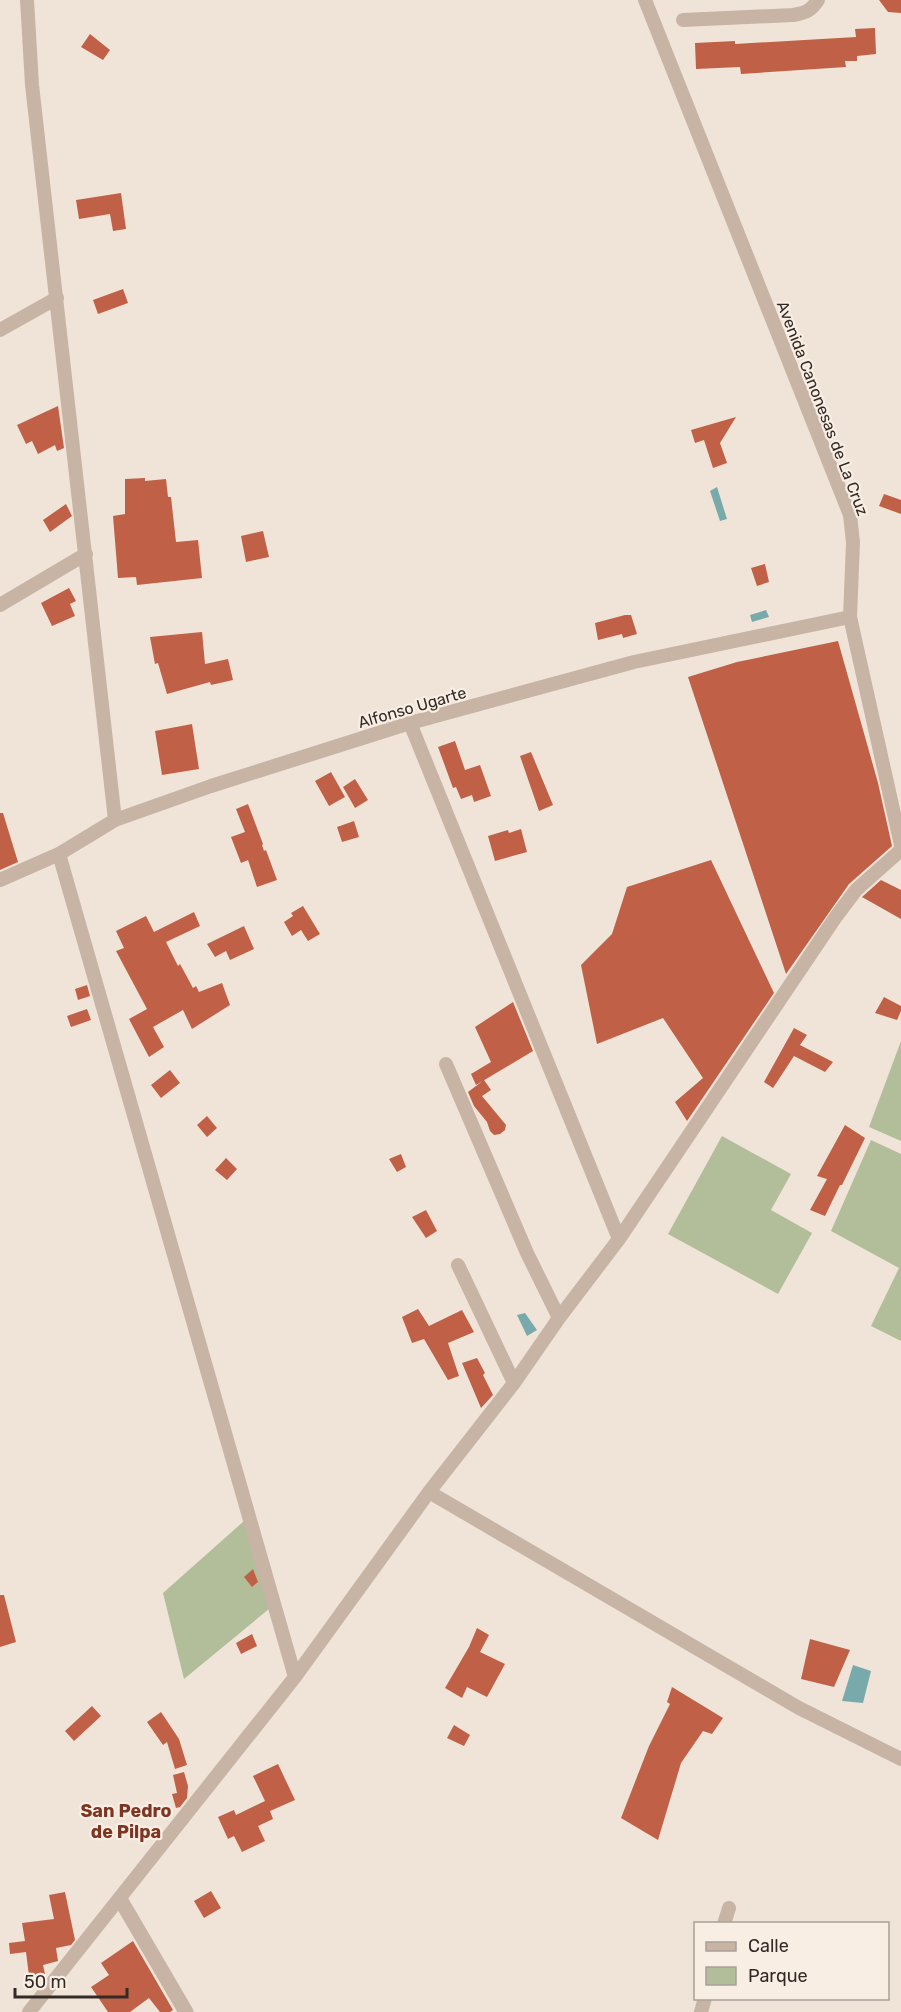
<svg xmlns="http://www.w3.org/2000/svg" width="901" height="2012" font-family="Rubik,sans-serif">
<rect width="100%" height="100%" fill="#f0e4d9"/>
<path fill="#b2be9a" d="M 901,1041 L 901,1141 L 869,1127 Z
M 722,1136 L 791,1174 L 771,1210 L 812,1233 L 778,1294 L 668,1234 Z
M 871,1140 L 901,1154 L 901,1341 L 871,1326 L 899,1268 L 831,1231 Z
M 244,1521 L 269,1609 L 184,1679 L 163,1593 Z"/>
<path fill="#79aaab" d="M 717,487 L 727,519 L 720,521 L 710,491 Z
M 766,610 L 769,617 L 752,622 L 750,615 Z
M 525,1313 L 537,1330 L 527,1336 L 517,1315 Z
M 853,1665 L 871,1671 L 863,1703 L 842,1701 Z"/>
<path fill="#c06046" d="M 879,0 L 901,0 L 901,13 L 888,12 Z
M 875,28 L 876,54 L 857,56 L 857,61 L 845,61 L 846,67 L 741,74 L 740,67 L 696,69 L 695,43 L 735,41 L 735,44 L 856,37 L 855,29 Z
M 90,34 L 110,50 L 103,60 L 81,47 Z
M 121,193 L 126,229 L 113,231 L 110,214 L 79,219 L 76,200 Z
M 123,289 L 128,303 L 98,314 L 93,300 Z
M 58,406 L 64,448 L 57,451 L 55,445 L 38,454 L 32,441 L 26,444 L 17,425 Z
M 736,417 L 720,443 L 727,463 L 713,468 L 704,440 L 695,443 L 691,430 Z
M 145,478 L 145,481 L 166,479 L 168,497 L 171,497 L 176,542 L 198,540 L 202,578 L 137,585 L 136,577 L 118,578 L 113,516 L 125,514 L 125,479 Z
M 884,494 L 901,500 L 901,514 L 879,506 Z
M 66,504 L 72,516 L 50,532 L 43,520 Z
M 263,531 L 269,557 L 246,562 L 241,536 Z
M 765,564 L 769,582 L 757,586 L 751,568 Z
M 69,588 L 76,601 L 70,604 L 75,616 L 52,626 L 41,603 Z
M 625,615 L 631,615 L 637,634 L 623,638 L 622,634 L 598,640 L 595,623 Z
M 202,632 L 205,664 L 228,659 L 233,680 L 211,685 L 210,682 L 167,694 L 158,663 L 155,664 L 150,637 Z
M 838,641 L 878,783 L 892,846 L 849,884 L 786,974 L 688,677 L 737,662 Z
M 192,724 L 199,769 L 162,775 L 155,731 Z
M 455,741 L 465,770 L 480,765 L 491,796 L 474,802 L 472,795 L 461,799 L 456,787 L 453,788 L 438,747 Z
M 531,752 L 553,805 L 539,811 L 520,756 Z
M 331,772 L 345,797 L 329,806 L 315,781 Z
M 355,779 L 368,800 L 355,808 L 343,787 Z
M 248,804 L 263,844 L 262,845 L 264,851 L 266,850 L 277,880 L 257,887 L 248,860 L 241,863 L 231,837 L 245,832 L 236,809 Z
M 0,813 L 3,813 L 18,862 L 0,870 Z
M 354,821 L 359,837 L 342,842 L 337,827 Z
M 521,829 L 527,852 L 495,861 L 488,836 L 508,830 L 509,833 Z
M 711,860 L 774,993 L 687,1121 L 675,1102 L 703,1078 L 663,1018 L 597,1044 L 581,965 L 612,934 L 627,887 Z
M 881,880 L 901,890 L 901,919 L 862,897 Z
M 303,906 L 320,934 L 308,941 L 301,930 L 292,936 L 284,922 L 293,916 L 291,913 Z
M 194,912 L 200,926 L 166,942 L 178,966 L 180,964 L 193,988 L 196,986 L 199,992 L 222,983 L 230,1005 L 192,1029 L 183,1010 L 153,1027 L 164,1047 L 149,1057 L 129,1019 L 147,1009 L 116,951 L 124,948 L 116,931 L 146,916 L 154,932 Z
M 244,926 L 254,949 L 230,960 L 226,951 L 215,957 L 207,944 Z
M 87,985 L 90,996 L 78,1000 L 75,989 Z
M 884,997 L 901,1006 L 901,1011 L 897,1020 L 875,1013 Z
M 513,1002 L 533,1051 L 476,1085 L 471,1074 L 491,1062 L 475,1027 Z
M 87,1009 L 91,1020 L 71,1027 L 67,1016 Z
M 794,1028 L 807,1035 L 800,1045 L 833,1062 L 825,1072 L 794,1056 L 773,1088 L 764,1082 Z
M 170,1070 L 180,1083 L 161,1098 L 151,1085 Z
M 484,1080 L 491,1090 L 482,1096 L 506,1125 L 505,1130 L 500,1134 L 494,1135 L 490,1131 L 487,1122 L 474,1106 L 468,1092 Z
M 207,1116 L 217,1128 L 207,1137 L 197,1125 Z
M 845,1125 L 865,1138 L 842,1185 L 840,1185 L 825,1216 L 810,1210 L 827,1179 L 817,1176 Z
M 401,1154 L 406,1167 L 397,1172 L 389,1159 Z
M 226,1158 L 237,1169 L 227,1180 L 215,1170 Z
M 426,1210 L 437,1231 L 426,1238 L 412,1217 Z
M 418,1309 L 429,1326 L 462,1310 L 474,1332 L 448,1343 L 459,1376 L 448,1380 L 424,1339 L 412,1343 L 402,1317 Z
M 477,1358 L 485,1373 L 483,1375 L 493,1395 L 481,1408 L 462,1363 Z
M 253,1569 L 258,1582 L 252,1587 L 244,1577 Z
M 0,1595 L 4,1595 L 16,1642 L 0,1647 Z
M 477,1628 L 489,1635 L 480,1652 L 505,1664 L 487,1697 L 467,1687 L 462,1698 L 445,1688 L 469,1647 Z
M 252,1634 L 257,1646 L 241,1654 L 236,1643 Z
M 810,1639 L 850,1650 L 834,1687 L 801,1679 Z
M 672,1687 L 723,1718 L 712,1734 L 703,1731 L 681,1763 L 658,1840 L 621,1818 L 649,1746 L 670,1704 L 667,1702 Z
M 92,1706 L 101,1716 L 74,1741 L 65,1731 Z
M 161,1712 L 179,1739 L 187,1765 L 175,1769 L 167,1742 L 163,1745 L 147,1722 Z
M 454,1725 L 470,1735 L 464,1746 L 447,1738 Z
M 278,1764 L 295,1800 L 270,1811 L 273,1819 L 258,1826 L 265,1841 L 242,1852 L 234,1836 L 228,1839 L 218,1817 L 234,1810 L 236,1815 L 265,1801 L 253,1776 Z
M 184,1772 L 188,1786 L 187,1798 L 180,1807 L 176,1808 L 172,1794 L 177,1793 L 173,1775 Z
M 211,1891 L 221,1908 L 204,1918 L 194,1901 Z
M 65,1892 L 75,1940 L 71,1945 L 56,1948 L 58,1961 L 43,1965 L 45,1974 L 29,1976 L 26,1952 L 10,1954 L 9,1943 L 25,1941 L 22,1923 L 54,1919 L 49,1895 Z
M 133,1941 L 173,2010 L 170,2012 L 160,2012 L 149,1998 L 130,2012 L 108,2012 L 91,1987 L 109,1975 L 101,1963 Z"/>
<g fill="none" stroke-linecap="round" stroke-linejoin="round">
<path stroke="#c7b4a5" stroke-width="14" d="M 27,0 L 32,85 L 115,820
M 645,0 L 850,515 L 853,542 L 850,617 L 901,845
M 683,20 L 793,15 C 805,13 811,11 818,0
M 0,330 L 57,298
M 0,605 L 86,554
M 410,723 L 619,1239
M 59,854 L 295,1677
M 0,880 L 59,854 L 115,820 L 211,786 L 410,723 L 634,662 L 850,617
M 446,1064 L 527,1253 L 559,1318
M 458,1265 L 514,1383
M 429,1492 L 799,1708 L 901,1759
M 724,1924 L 729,1908
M 29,2012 L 295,1677 L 429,1492 L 514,1383 L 559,1318 L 619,1239 L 835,918 L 856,890 L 901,850
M 701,2012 L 705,1998"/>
<path stroke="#c7b4a5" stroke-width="15" d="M 120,1899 L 186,2012"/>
</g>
<g text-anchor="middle" stroke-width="4.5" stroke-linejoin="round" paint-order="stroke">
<g font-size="16" fill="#332a26" stroke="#f8eee4">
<text transform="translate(823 408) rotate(69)" y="6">Avenida Canonesas de La Cruz</text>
<text transform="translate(412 707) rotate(-16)" y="6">Alfonso Ugarte</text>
</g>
<g font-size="18" font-weight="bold" fill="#7e3623" stroke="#f8eee4">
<text x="126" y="1817">San Pedro<tspan x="126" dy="21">de Pilpa</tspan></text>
</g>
</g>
<rect x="694" y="1922" width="195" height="78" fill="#f8eee4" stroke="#a9a098" stroke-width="1.5"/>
<rect x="706" y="1942" width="30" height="9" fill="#c7b4a5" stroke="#a9a098" stroke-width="1.5"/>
<text x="748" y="1952" font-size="18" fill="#332a26">Calle</text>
<rect x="706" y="1967" width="30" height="18" fill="#b2be9a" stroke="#a9a098" stroke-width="1.5"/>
<text x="748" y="1982" font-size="18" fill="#332a26">Parque</text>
<path d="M15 1988v9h112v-9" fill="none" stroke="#332a26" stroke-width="3"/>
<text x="24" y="1988" font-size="18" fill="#332a26" stroke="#f8eee4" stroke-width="4.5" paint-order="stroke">50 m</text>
</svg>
